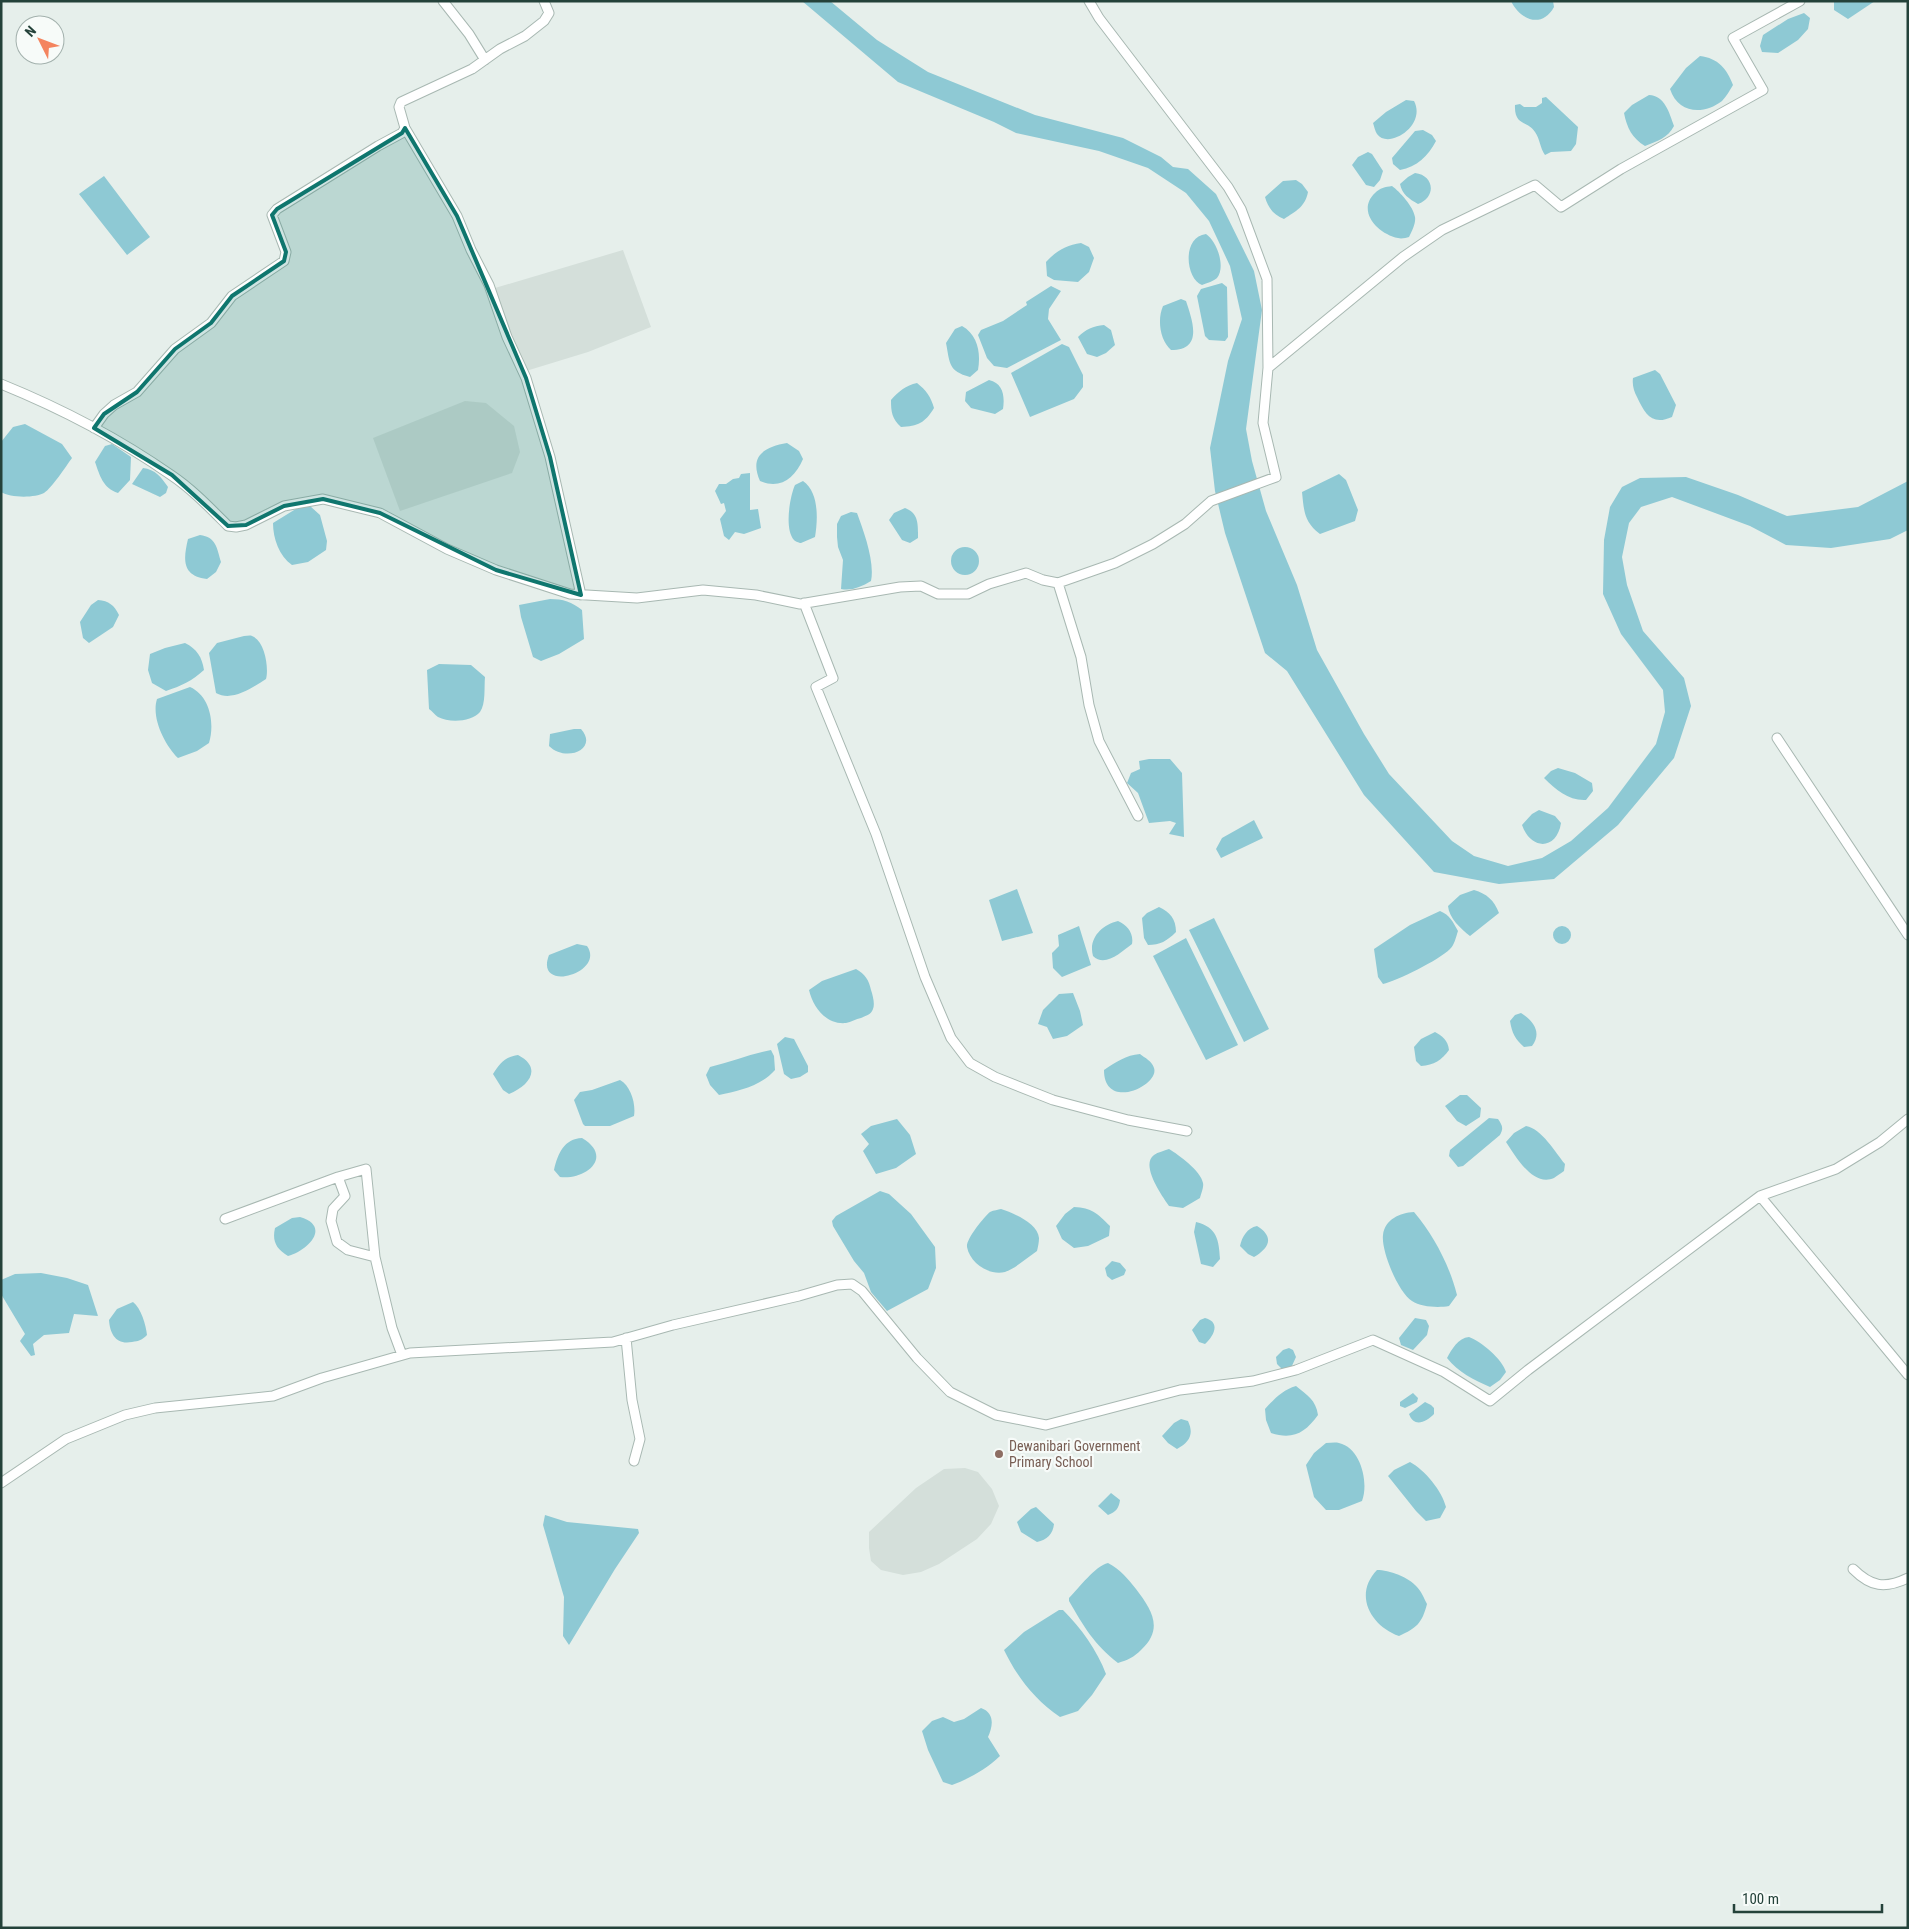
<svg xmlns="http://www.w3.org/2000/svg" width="1909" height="1929" font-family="'Roboto Condensed',sans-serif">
<rect width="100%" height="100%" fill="#e6efeb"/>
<path fill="#d4dfda" d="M 623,250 L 651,327 L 588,352 L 526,371 L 507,330 L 495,288 Z
M 465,401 L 486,403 L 514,426 L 520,452 L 512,473 L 400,511 L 373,438 Z
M 965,1468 L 978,1472 L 992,1489 L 999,1506 L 991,1524 L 977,1539 L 939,1564 L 921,1572 L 903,1575 L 881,1570 L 871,1561 L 869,1548 L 869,1532 L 916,1488 L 944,1469 Z"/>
<path fill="#8ec9d4" d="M 802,1 L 830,1 L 877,40 L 928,72 L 1035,115 L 1123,138 L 1161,157 L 1173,167 L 1188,169 L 1216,194 L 1254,271 L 1262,310 L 1246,429 L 1252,461 L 1266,511 L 1297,585 L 1317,650 L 1364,734 L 1389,774 L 1452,841 L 1474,856 L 1508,866 L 1542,858 L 1571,841 L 1608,808 L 1656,744 L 1665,712 L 1663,690 L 1621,634 L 1603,594 L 1604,540 L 1610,507 L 1622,487 L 1640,478 L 1686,477 L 1738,495 L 1787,516 L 1858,507 L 1908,481 L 1908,530 L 1890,539 L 1831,548 L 1786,545 L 1750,526 L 1672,497 L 1641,507 L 1629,523 L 1622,557 L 1627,585 L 1643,631 L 1684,678 L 1691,706 L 1674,758 L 1618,825 L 1554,879 L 1499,884 L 1434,872 L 1364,795 L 1287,671 L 1265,653 L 1225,533 L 1215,491 L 1210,448 L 1228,361 L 1242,319 L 1230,266 L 1209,221 L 1186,193 L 1148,168 L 1099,151 L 1016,133 L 994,122 L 898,82 Z
M 1511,1 L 1553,1 L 1554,7 C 1542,29 1520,20 1511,1 Z
M 1834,1 L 1875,1 L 1848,19 L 1834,10 Z
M 1804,13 L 1810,18 L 1808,29 L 1798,40 L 1778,53 L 1762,52 L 1760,46 L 1763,35 L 1788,19 Z
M 1700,56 C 1718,58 1727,69 1733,85 C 1730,90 1726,97 1722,101 C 1704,115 1678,114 1670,89 L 1686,68 Z
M 1649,95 C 1665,96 1669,112 1674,126 C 1668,138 1657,141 1645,146 C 1632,138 1627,128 1624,113 L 1632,105 Z
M 1546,97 L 1578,127 L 1576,144 L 1571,151 L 1551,152 L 1545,155 C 1540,148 1540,139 1535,132 C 1527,120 1514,126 1515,105 L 1520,104 L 1524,107 L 1536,107 L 1542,103 L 1542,98 Z
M 1406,100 L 1414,101 C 1427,126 1388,150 1377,134 C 1375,131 1374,126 1373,123 L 1386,112 Z
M 1423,130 L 1432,135 L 1436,141 C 1428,156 1417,167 1400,170 L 1393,164 L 1392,158 L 1415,131 Z
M 1368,152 L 1372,154 L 1383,171 L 1380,180 L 1374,187 L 1366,185 L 1352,165 L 1358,157 Z
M 1415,173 C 1434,175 1437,197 1418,204 C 1409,199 1402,194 1400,184 L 1408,177 Z
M 104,176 L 150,237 L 127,255 L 79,194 Z
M 1296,180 L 1302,184 L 1308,192 C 1305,207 1296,211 1284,219 C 1274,215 1268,208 1265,197 L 1283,181 Z
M 1392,186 C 1400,192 1413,206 1415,217 C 1416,223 1412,231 1409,237 C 1406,238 1401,239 1398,238 C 1378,234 1356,211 1375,193 C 1380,188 1385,187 1392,186 Z
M 1206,234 C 1217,241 1226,267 1217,278 C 1214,281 1207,283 1202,285 C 1186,280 1181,237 1206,234 Z
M 1081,243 L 1089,247 L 1094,258 L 1089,272 L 1078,282 L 1054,280 L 1047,276 L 1046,262 C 1056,251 1066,245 1081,243 Z
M 1222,283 L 1227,287 L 1228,337 L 1225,341 L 1209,340 L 1205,336 L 1197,296 L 1201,289 Z
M 1051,286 L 1061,291 L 1049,309 L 1048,319 L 1061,340 L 1007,368 L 994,366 L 987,358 L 978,335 L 981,330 L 1003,321 L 1027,305 L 1026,302 Z
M 1181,299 L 1186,301 C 1193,322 1203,350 1171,350 C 1160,340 1157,320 1163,306 Z
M 1104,325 L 1111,330 L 1115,345 L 1106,353 L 1097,357 L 1087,354 L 1078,337 C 1086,329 1093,326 1104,325 Z
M 962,326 C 978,335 981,353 978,370 L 970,377 C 948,371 950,363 946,343 L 955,329 Z
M 1062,344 L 1069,347 L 1083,375 L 1083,387 L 1074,399 L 1030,417 L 1011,373 Z
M 1655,370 L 1660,374 L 1676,405 L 1672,417 C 1652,426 1645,414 1637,397 C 1634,391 1632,385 1633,378 Z
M 989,380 C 1003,383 1005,396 1003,409 L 995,414 L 971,408 L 965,401 L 966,392 Z
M 917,383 C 926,390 931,397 934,408 C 925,423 918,426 901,427 C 892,419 891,412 891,400 C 898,392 906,385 917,383 Z
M 25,424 L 62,444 L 72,458 C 66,466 52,488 44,493 C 35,498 10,498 1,492 L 1,442 L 13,427 Z
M 787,443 L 799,451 L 803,459 C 795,478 780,490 760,481 C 749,456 764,447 787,443 Z
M 112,444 L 131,457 L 130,480 L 118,493 C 103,488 100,476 95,462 L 105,446 Z
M 143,468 C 155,469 162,478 168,487 L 166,493 L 160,497 L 132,484 Z
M 750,473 L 750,510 L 758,509 L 761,528 L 744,534 L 735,532 L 729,540 L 724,536 L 720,519 L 726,511 L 724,503 L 721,504 L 715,491 L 719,484 L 726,484 L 733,479 L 739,478 L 741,474 Z
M 1339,474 L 1346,480 L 1358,510 L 1355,521 L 1320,534 C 1304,522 1304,511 1302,492 Z
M 803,481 C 819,492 818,519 815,537 L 801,543 C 799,543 795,541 794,540 C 784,529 790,496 795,485 Z
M 310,506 L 320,515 L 327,541 L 326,550 L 308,562 L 292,565 C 279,556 273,538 273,523 L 299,507 Z
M 905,508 C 919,513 918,525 918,538 L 910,543 L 902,540 L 889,520 L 894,513 Z
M 851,512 L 857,513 C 864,532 875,562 871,581 C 861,587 852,591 841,589 L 843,560 L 838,547 L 837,537 L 837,524 L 841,516 Z
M 200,535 C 216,537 217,548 221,562 L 216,572 L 207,579 C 182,576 183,560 188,539 Z
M951 561a14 14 0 1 1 28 0a14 14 0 1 1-28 0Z
M 550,599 C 563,599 572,602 582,610 L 584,639 L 559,654 L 541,661 L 533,657 L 521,617 L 519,605 Z
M 98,600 C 109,601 114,605 119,615 L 113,627 L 89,643 L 83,638 L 80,622 L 91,605 Z
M 244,636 C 247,636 250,635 252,636 C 265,641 269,668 266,679 C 252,688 232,702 216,693 L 209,653 L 217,643 Z
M 185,643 C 197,649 202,657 204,670 C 192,681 181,686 166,691 L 152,683 L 148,670 L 150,654 L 165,648 Z
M 439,664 L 471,665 L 485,677 C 484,687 486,704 480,712 C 472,722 449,723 438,717 C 435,715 432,711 429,709 L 427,670 Z
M 190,687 C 210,696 215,723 209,743 L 197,751 L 178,758 C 165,745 151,718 157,699 Z
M 574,729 L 581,729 C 599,749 566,763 549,746 L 550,734 Z
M 1149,759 L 1170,759 L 1182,773 L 1184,837 L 1169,834 L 1176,823 L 1170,821 L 1149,823 L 1138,793 L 1127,783 L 1131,773 L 1140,769 L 1139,761 Z
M 1558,768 L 1575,773 L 1592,783 L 1593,791 L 1586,800 C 1569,801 1556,790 1544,778 L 1551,771 Z
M 1539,810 L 1555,816 L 1561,823 C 1557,850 1531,851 1522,825 L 1532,814 Z
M 1254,820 L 1263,838 L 1221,858 L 1216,849 L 1222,838 Z
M 1017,889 L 1033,933 L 1002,941 L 989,900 Z
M 1474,890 C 1487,894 1494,900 1499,913 L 1470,936 C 1461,929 1449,918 1448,906 L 1460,895 Z
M 1159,907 C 1170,912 1176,919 1176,932 C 1167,941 1160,945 1148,945 L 1144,938 L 1142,918 L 1147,913 Z
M 1440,911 C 1450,915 1453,922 1458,931 C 1456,937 1454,946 1450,949 C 1439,960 1397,981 1383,984 L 1378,977 L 1374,949 L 1410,925 Z
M 1214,918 L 1269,1029 L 1244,1042 L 1189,930 Z
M 1118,921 C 1127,925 1134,933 1132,944 C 1121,952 1105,968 1093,956 C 1088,938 1102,925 1118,921 Z
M 1079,926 L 1091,965 L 1062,977 L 1053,968 L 1052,953 L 1059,946 L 1058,935 Z
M1553 935a9 9 0 1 1 18 0a9 9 0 1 1-18 0Z
M 1186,938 L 1238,1045 L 1206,1060 L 1153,956 Z
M 577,944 L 587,946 C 606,973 534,994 549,955 Z
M 856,969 C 865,974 869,980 871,990 C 873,996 875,1004 873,1009 C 871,1015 865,1016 861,1018 C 856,1019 851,1022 846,1023 C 826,1025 813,1007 809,990 L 822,981 Z
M 1073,993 L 1080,1011 L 1083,1025 L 1067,1036 L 1053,1039 L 1047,1027 L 1038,1024 L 1043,1010 L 1059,994 Z
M 1521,1013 C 1534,1021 1542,1033 1532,1046 L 1524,1047 C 1515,1039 1512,1033 1510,1021 L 1515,1015 Z
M 1435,1032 C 1442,1036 1448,1040 1449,1050 C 1442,1060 1434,1065 1421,1066 L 1416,1061 L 1414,1047 L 1421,1039 Z
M 785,1037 L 794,1039 L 808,1066 L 808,1072 L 800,1077 L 791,1079 L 784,1074 L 777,1044 Z
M 771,1050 L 774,1056 L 775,1070 C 761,1086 739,1091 719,1095 L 710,1085 L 706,1075 L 710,1067 C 731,1062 750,1054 771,1050 Z
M 1140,1054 C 1145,1058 1152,1061 1154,1068 C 1160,1085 1104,1112 1104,1070 C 1116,1062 1126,1055 1140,1054 Z
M 518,1055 C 543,1068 529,1086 509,1094 L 503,1090 L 493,1074 C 500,1063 505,1057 518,1055 Z
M 620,1080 C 631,1086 636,1104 634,1116 L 610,1126 L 585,1126 L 583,1124 L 574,1100 L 580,1092 L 592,1090 Z
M 1460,1095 L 1467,1095 L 1481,1108 L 1480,1117 L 1466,1126 L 1457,1121 L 1445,1106 Z
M 1489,1118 L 1498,1119 C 1502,1125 1504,1128 1500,1135 L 1463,1166 L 1458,1167 L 1449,1156 L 1450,1150 Z
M 897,1119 L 910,1135 L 916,1154 L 896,1168 L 876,1174 L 863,1151 L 869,1144 L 861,1134 L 871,1126 Z
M 1526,1126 C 1542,1129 1555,1152 1565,1164 L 1564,1171 C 1561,1173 1557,1176 1554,1178 C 1533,1187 1516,1157 1506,1142 L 1514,1133 Z
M 582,1138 C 614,1157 586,1180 560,1177 L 554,1170 C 558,1153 564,1139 582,1138 Z
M 1169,1149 C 1179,1155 1201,1171 1203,1183 C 1204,1187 1201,1194 1200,1198 L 1183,1208 L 1169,1206 C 1162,1196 1140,1165 1154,1155 C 1158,1152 1164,1151 1169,1149 Z
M 880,1191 L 889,1194 L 911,1214 L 935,1247 L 936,1268 L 928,1289 L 887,1311 L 871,1292 L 864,1273 L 854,1261 L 833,1226 L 832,1221 L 836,1216 Z
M 1074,1207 C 1092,1208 1097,1213 1110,1226 L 1109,1236 L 1088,1246 L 1074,1248 L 1062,1239 L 1056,1226 L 1065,1214 Z
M 1001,1209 C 1013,1213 1038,1223 1039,1238 C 1039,1242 1038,1247 1037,1251 C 1028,1257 1016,1268 1005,1272 C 989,1276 970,1263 967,1247 C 966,1239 984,1217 990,1212 C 994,1210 998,1210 1001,1209 Z
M 1414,1212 C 1434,1236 1449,1264 1457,1295 L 1449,1306 C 1438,1308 1421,1307 1412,1301 C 1398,1292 1381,1251 1383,1235 C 1385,1219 1400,1213 1414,1212 Z
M 300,1217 C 331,1226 309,1250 288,1256 C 276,1249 272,1241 275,1228 L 292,1218 Z
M 1196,1222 C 1217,1227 1219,1240 1220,1259 L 1213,1267 L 1201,1264 L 1194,1232 Z
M 1257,1226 C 1275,1237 1269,1248 1254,1257 L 1248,1254 L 1240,1246 C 1242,1237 1247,1228 1257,1226 Z
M 1112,1261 L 1120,1263 L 1126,1270 L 1124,1275 L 1112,1280 L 1107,1276 L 1105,1268 Z
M 41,1273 L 67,1278 L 88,1285 L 98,1316 L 74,1314 L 69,1333 L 44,1335 L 33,1344 L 35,1355 L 31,1356 L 20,1341 L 25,1334 L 1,1294 L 1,1280 L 15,1274 Z
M 133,1302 C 141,1308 146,1325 147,1335 C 142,1340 139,1341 132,1342 C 116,1345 110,1334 109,1320 L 117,1309 Z
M 1205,1318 C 1221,1322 1214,1336 1205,1344 L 1199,1342 L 1192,1330 L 1200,1320 Z
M 1415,1318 L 1426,1320 L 1429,1326 L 1427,1335 L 1413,1350 L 1401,1345 L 1399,1338 Z
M 1469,1337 C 1481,1341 1503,1360 1506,1372 L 1500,1380 L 1490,1387 C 1474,1380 1458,1372 1447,1358 C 1452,1349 1458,1338 1469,1337 Z
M 1289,1348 L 1293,1350 L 1296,1357 L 1291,1368 L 1282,1369 L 1277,1364 L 1276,1357 L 1283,1350 Z
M 1296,1386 C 1307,1395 1316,1400 1318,1415 C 1305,1433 1293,1440 1271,1433 L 1266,1420 L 1265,1409 C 1275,1398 1283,1390 1296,1386 Z
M 1413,1393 L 1418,1398 L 1417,1402 L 1405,1408 L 1400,1406 L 1400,1402 Z
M 1425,1402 L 1431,1405 L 1434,1408 L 1434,1414 C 1426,1422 1414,1428 1409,1414 Z
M 1181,1419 L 1188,1421 C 1194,1434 1190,1442 1177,1449 L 1168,1443 L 1162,1436 L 1174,1423 Z
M 1326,1443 C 1330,1443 1335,1442 1339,1443 C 1361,1448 1369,1483 1362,1501 L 1339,1510 L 1326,1510 L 1314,1497 L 1306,1465 L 1314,1453 Z
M 1410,1462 C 1425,1470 1442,1491 1446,1507 L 1440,1518 L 1426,1521 L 1416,1511 L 1388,1476 L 1394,1470 Z
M 1111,1493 L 1120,1500 C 1119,1508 1116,1512 1108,1515 L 1098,1506 Z
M 1036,1507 L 1054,1524 C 1053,1534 1047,1540 1037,1542 L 1021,1532 L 1017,1522 L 1031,1509 Z
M 545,1515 L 567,1522 L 638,1529 L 639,1533 L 615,1569 L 569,1645 L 563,1636 L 564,1597 L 543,1525 Z
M 1108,1563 C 1120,1569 1128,1579 1136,1589 C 1152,1610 1164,1629 1141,1650 C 1134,1657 1128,1660 1118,1663 C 1094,1644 1084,1627 1069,1601 L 1069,1598 C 1079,1588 1095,1566 1108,1563 Z
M 1377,1570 C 1389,1570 1409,1577 1417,1587 C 1421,1591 1424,1598 1427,1604 C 1422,1623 1417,1628 1399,1636 C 1371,1626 1353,1595 1377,1570 Z
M 1059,1610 L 1063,1610 C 1081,1628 1097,1650 1106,1674 L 1092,1695 L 1078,1711 L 1060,1717 C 1035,1700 1017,1677 1004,1650 L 1024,1632 Z
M 981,1708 C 995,1713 993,1726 988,1737 L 1000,1756 C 986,1769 971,1778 952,1785 L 943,1782 L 928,1750 L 922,1731 L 932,1721 L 943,1717 L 954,1722 L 964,1719 Z"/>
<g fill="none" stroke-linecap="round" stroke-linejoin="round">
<g stroke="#a8b8b2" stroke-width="11">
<path id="minor" d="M 443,1 L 469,34 L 485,60
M 1089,1 L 1099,18 L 1228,187 L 1241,209 L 1267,279 L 1268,368
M 405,128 L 457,216 L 471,250 L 489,285 L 507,337 L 526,378 L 550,457 L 581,595
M 1,384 C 60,408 118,438 171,475 C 192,489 210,508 228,526 L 236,527 L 246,525 L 284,506 L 323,499 L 380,513 L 447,549 L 496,570 L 570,594 L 637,598 L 703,590 L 756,595 L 800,604 L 900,587 L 921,586 L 938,594 L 968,594 L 989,584 L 1026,573 L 1043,580 L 1058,583 L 1115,563 L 1153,544 L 1185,524 L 1211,501 L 1276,477 L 1263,423 L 1268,368 L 1403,257 L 1442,230 L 1535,185 L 1561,207 L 1621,169 L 1763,90 L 1733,38 L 1800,1
M 94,428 L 104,414 L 114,405 L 137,392 L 175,349 L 211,323 L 232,296 L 284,261 L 286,252 L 272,215 L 277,209 L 378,146 L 402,133 L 405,128 L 399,107 L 401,102 L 472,69 L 500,49 L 525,36 L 544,21 L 549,13 L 544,1
M 1058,583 L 1081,657 L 1089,705 L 1099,741 L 1138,816
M 804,603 L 833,678 L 816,687 L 876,834 L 925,977 L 951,1038 L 970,1063 L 995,1077 L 1053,1100 L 1128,1120 L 1187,1131
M 1777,738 L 1908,935
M 338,1177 L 366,1169 L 375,1257
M 1760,1196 L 1836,1169 L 1880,1142 L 1908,1119
M 225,1219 L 338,1177 L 345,1196 L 333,1209 L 331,1221 L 337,1242 L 348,1250 L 375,1257 L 392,1328 L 402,1355
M 626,1338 L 632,1400 L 640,1439 L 634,1461
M 1,1483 L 66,1439 L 125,1415 L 155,1408 L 273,1396 L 322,1378 L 410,1353 L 613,1342 L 673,1325 L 799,1296 L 837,1285 L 852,1284 L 862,1291 L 917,1358 L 950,1392 L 996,1415 L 1046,1425 L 1180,1390 L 1253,1381 L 1296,1370 L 1373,1340 L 1444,1372 L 1490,1401 L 1528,1370 L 1760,1196 L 1908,1375
M 1853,1569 C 1871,1587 1885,1589 1908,1578"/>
</g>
<use href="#minor" stroke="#fff" stroke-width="9"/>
</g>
<path fill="#0f766e" fill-opacity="0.2" stroke="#0f766e" stroke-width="4" stroke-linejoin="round" d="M 405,128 L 457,216 L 526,378 L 550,457 L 581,595 L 496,570 L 380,513 L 323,499 L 284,506 L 246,525 L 228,526 L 172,475 L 94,428 L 104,414 L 137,392 L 175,349 L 211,323 L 232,296 L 284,261 L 286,252 L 272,215 L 277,209 L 402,133 Z"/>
<circle fill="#8d6e63" stroke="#f7fbf9" stroke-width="2" cx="999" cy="1454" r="5"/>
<g text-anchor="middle" stroke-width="4.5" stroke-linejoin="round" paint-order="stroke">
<g font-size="14" fill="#785e54" stroke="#f7fbf9" text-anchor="start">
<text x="1009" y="1451">Dewanibari Government<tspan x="1009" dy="16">Primary School</tspan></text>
</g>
</g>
<rect width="1909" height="1929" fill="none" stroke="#24423a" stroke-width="5"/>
<g transform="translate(40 40) rotate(312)"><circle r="24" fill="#f7fbf9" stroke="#a3b1ad"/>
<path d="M0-4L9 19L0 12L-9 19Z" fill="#f4845f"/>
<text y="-8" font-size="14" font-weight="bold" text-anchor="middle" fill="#24423a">N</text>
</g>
<path d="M1734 1904v8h148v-8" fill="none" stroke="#24423a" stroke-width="2.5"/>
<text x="1742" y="1904" font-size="15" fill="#24423a" stroke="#f7fbf9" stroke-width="4" paint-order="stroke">100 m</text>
</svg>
